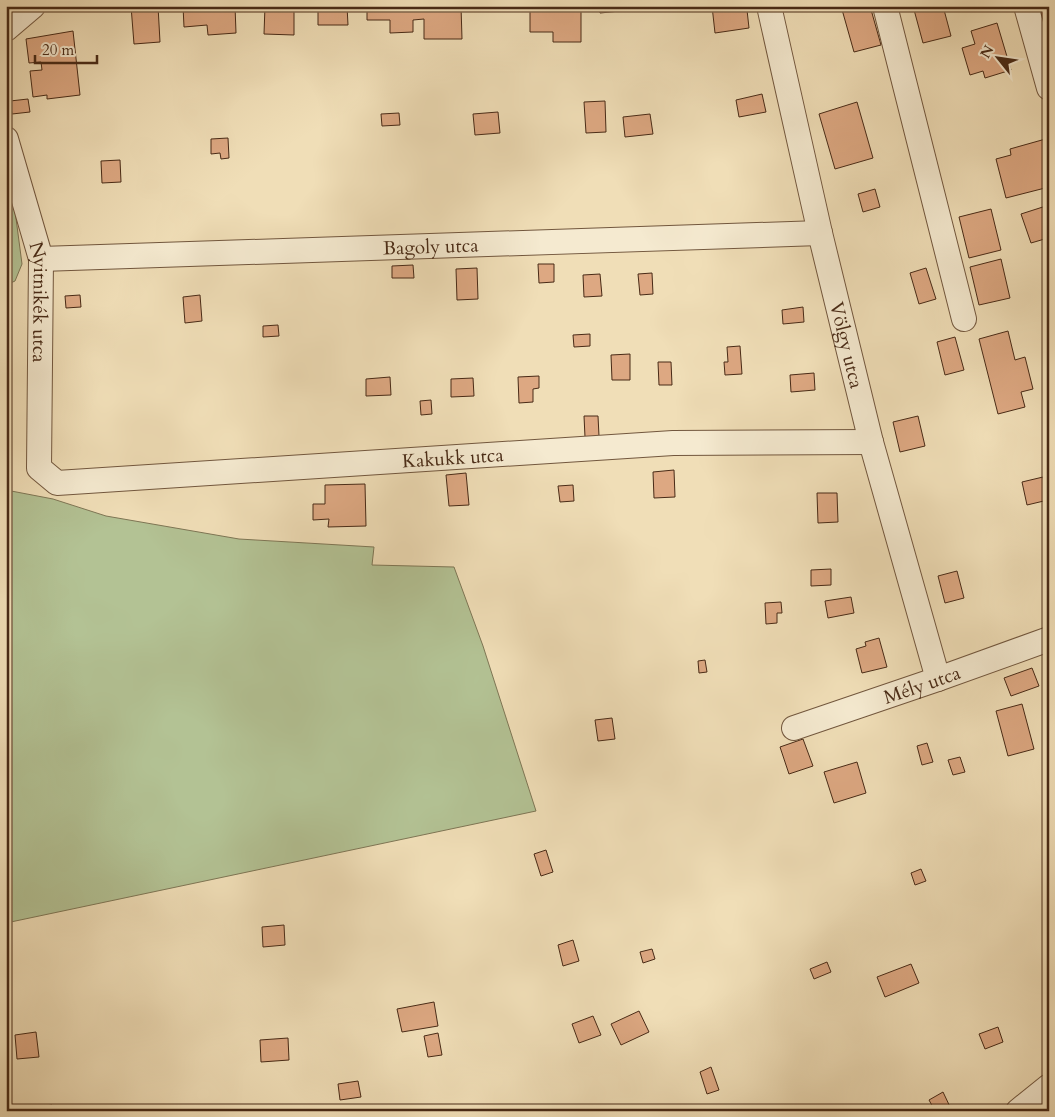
<svg xmlns="http://www.w3.org/2000/svg" width="1055" height="1117" font-family="Cardo,serif">
<rect width="100%" height="100%" fill="#f0deb7"/>
<filter id="stains"><feTurbulence type="fractalNoise" baseFrequency=".004" numOctaves="4"/><feColorMatrix values="0 0 0 0 .2 0 0 0 0 .09 0 0 0 0 .02 0 0 0 .5 -.17"/></filter>
<radialGradient id="worn" r=".72"><stop offset=".6" stop-color="#630" stop-opacity="0"/><stop offset="1" stop-color="#630" stop-opacity=".3"/></radialGradient>
<path fill="#b3c294" stroke="#7e7655" d="M 12,188 L 22,264 L 15,281 L 6,285 L 6,190 Z
M 6,490 L 53,499 L 106,516 L 239,539 L 374,547 L 372,565 L 454,567 L 483,646 L 536,811 L 6,923 Z"/>
<path fill="#dda882" stroke="#482a16" d="M 131,6 L 158,6 L 160,42 L 134,44 Z
M 183,6 L 235,6 L 236,33 L 208,35 L 207,25 L 184,27 Z
M 265,6 L 294,6 L 294,35 L 264,34 Z
M 318,6 L 347,6 L 348,25 L 318,25 Z
M 367,6 L 461,6 L 462,39 L 424,39 L 424,19 L 413,20 L 413,32 L 390,33 L 390,20 L 367,20 Z
M 490,6 L 515,6 L 515,9 L 490,11 Z
M 530,6 L 581,6 L 581,42 L 553,42 L 553,32 L 530,32 Z
M 599,6 L 630,6 L 630,10 L 600,13 Z
M 712,6 L 752,6 L 753,10 L 747,10 L 749,28 L 715,33 Z
M 841,6 L 870,6 L 881,45 L 854,52 Z
M 913,6 L 943,6 L 951,36 L 923,43 Z
M 1038,6 L 1049,6 L 1049,23 L 1043,24 Z
M 997,23 L 1011,70 L 985,78 L 983,71 L 970,75 L 962,48 L 975,44 L 971,31 Z
M 73,31 L 80,95 L 47,99 L 47,95 L 33,97 L 30,71 L 42,70 L 41,62 L 29,63 L 26,39 Z
M 762,94 L 766,112 L 739,117 L 736,100 Z
M 28,99 L 30,112 L 12,114 L 10,101 Z
M 605,101 L 606,132 L 586,133 L 584,102 Z
M 857,102 L 873,158 L 835,169 L 819,114 Z
M 498,112 L 500,133 L 475,135 L 473,114 Z
M 399,113 L 400,125 L 382,126 L 381,114 Z
M 650,114 L 653,134 L 625,137 L 623,117 Z
M 228,138 L 229,158 L 221,159 L 220,153 L 211,154 L 211,139 Z
M 1049,138 L 1049,187 L 1006,198 L 996,159 L 1011,155 L 1010,149 Z
M 120,160 L 121,182 L 102,183 L 101,161 Z
M 875,189 L 880,207 L 863,212 L 858,194 Z
M 1049,205 L 1049,241 L 1048,238 L 1031,243 L 1021,214 Z
M 991,209 L 1001,250 L 969,258 L 959,217 Z
M 1001,259 L 1010,298 L 979,305 L 970,267 Z
M 538,264 L 554,264 L 554,282 L 539,283 Z
M 413,265 L 414,278 L 392,278 L 392,266 Z
M 477,268 L 478,299 L 457,300 L 456,269 Z
M 926,268 L 936,299 L 919,304 L 910,273 Z
M 652,273 L 653,294 L 640,295 L 638,274 Z
M 600,274 L 602,296 L 584,297 L 583,275 Z
M 80,295 L 81,307 L 66,308 L 65,296 Z
M 200,295 L 202,321 L 185,323 L 183,297 Z
M 803,307 L 804,322 L 783,324 L 782,310 Z
M 278,325 L 279,336 L 263,337 L 263,326 Z
M 1008,331 L 1015,360 L 1025,357 L 1033,389 L 1021,392 L 1025,407 L 998,414 L 979,339 Z
M 590,334 L 590,346 L 574,347 L 573,335 Z
M 955,337 L 964,370 L 945,375 L 937,342 Z
M 740,346 L 742,374 L 725,375 L 724,362 L 728,362 L 727,347 Z
M 630,354 L 630,380 L 612,380 L 611,355 Z
M 658,362 L 671,362 L 672,385 L 659,385 Z
M 814,373 L 815,390 L 791,392 L 790,375 Z
M 539,376 L 539,388 L 533,389 L 533,402 L 519,403 L 518,377 Z
M 390,377 L 391,395 L 366,396 L 366,379 Z
M 473,378 L 474,396 L 451,397 L 451,379 Z
M 431,400 L 432,414 L 421,415 L 420,401 Z
M 584,416 L 598,416 L 599,436 L 585,437 Z
M 918,416 L 925,446 L 900,452 L 893,422 Z
M 674,470 L 675,497 L 654,498 L 653,472 Z
M 466,473 L 469,505 L 449,506 L 446,475 Z
M 1043,477 L 1048,500 L 1027,505 L 1022,482 Z
M 365,484 L 366,526 L 328,527 L 329,519 L 313,520 L 313,504 L 325,504 L 325,485 Z
M 573,485 L 574,501 L 560,502 L 558,486 Z
M 817,493 L 837,493 L 838,522 L 818,523 Z
M 831,569 L 831,585 L 811,586 L 811,570 Z
M 957,571 L 964,598 L 945,603 L 938,576 Z
M 851,597 L 854,613 L 828,618 L 825,601 Z
M 781,602 L 782,613 L 777,613 L 777,623 L 766,624 L 765,603 Z
M 879,638 L 887,667 L 862,673 L 856,649 L 866,646 L 865,642 Z
M 705,660 L 707,672 L 699,673 L 698,661 Z
M 1032,668 L 1039,686 L 1011,696 L 1004,678 Z
M 1022,704 L 1034,749 L 1008,756 L 996,711 Z
M 612,718 L 615,739 L 598,741 L 595,720 Z
M 803,739 L 813,766 L 789,774 L 780,747 Z
M 927,743 L 933,762 L 922,765 L 917,746 Z
M 960,757 L 965,772 L 953,775 L 948,760 Z
M 857,762 L 866,793 L 834,803 L 824,772 Z
M 546,850 L 553,872 L 541,876 L 534,854 Z
M 921,869 L 926,881 L 915,885 L 911,873 Z
M 284,925 L 285,945 L 263,947 L 262,927 Z
M 573,940 L 579,961 L 563,966 L 558,945 Z
M 652,949 L 655,959 L 643,963 L 640,952 Z
M 827,962 L 831,972 L 814,979 L 810,969 Z
M 911,964 L 919,983 L 885,997 L 877,977 Z
M 434,1002 L 438,1026 L 402,1032 L 397,1009 Z
M 639,1011 L 649,1032 L 621,1045 L 611,1024 Z
M 593,1016 L 601,1035 L 579,1043 L 572,1024 Z
M 998,1027 L 1003,1042 L 985,1049 L 979,1034 Z
M 36,1032 L 39,1057 L 17,1059 L 15,1035 Z
M 438,1033 L 442,1055 L 428,1057 L 424,1036 Z
M 288,1038 L 289,1060 L 261,1062 L 260,1040 Z
M 711,1067 L 719,1090 L 707,1094 L 700,1072 Z
M 358,1081 L 361,1097 L 340,1100 L 338,1084 Z
M 943,1092 L 952,1111 L 935,1111 L 929,1100 Z
M 52,1105 L 53,1111 L 33,1111 L 33,1108 Z"/>
<g fill="none" stroke-linecap="round" stroke-linejoin="round">
<g stroke="#72573e" stroke-width="26">
<g id="minor">
<path id="s1" d="M 769,6 L 820,233 L 871,442 L 938,679"/>
<path d="M 885,6 L 964,319"/>
<path d="M 1026,6 L 1049,88"/>
<path d="M 6,29 L 33,6"/>
<path id="s2" d="M 6,139 L 41,259 L 39,468 L 57,483 L 673,443 L 871,442"/>
<path id="s3" d="M 41,259 L 820,233"/>
<path id="s4" d="M 794,728 L 938,679 L 1049,639"/>
<path d="M 1018,1111 L 1049,1086"/>
</g>
</g>
<use href="#minor" stroke="#f5ead0" stroke-width="24"/>
</g>
<g text-anchor="middle" stroke-width="4" stroke-linejoin="round" paint-order="stroke">
<g font-size="19" fill="#482a16" stroke="#f5ead0">
<text dy="7" stroke="none"><textPath href="#s3" startOffset="390">Bagoly utca</textPath></text>
<text dy="7" stroke="none"><textPath href="#s2" startOffset="168">Nyitnikék utca</textPath></text>
<text dy="7" stroke="none"><textPath href="#s1" startOffset="348">Völgy utca</textPath></text>
<text dy="7" stroke="none"><textPath href="#s2" startOffset="754">Kakukk utca</textPath></text>
<text dy="7" stroke="none"><textPath href="#s4" startOffset="135">Mély utca</textPath></text>
</g>
</g>
<rect width="1055" height="1117" fill="none" stroke="#f0deb7" stroke-width="25"/>
<rect x="8" y="8" width="1040" height="1102" fill="none" stroke="#482a16" stroke-width="2.5"/>
<rect x="12" y="12" width="1030" height="1092" fill="none" stroke="#482a16"/>
<g transform="translate(998 58) rotate(300)" stroke="#f5ead0" stroke-width="4" paint-order="stroke">
<path d="M0-4L9 19L0 12L-9 19Z" fill="#482a16"/>
<text y="-8" font-size="14" font-weight="bold" text-anchor="middle" fill="#482a16">N</text>
</g>
<path d="M35 55v8h62v-8" fill="none" stroke="#482a16" stroke-width="2.5"/>
<text x="42" y="55" font-size="15" fill="#482a16" stroke="#f5ead0" stroke-width="4" paint-order="stroke">20 m</text>
<rect width="100%" height="100%" filter="url(#stains)"/>
<rect width="100%" height="100%" fill="url(#worn)"/>
</svg>
